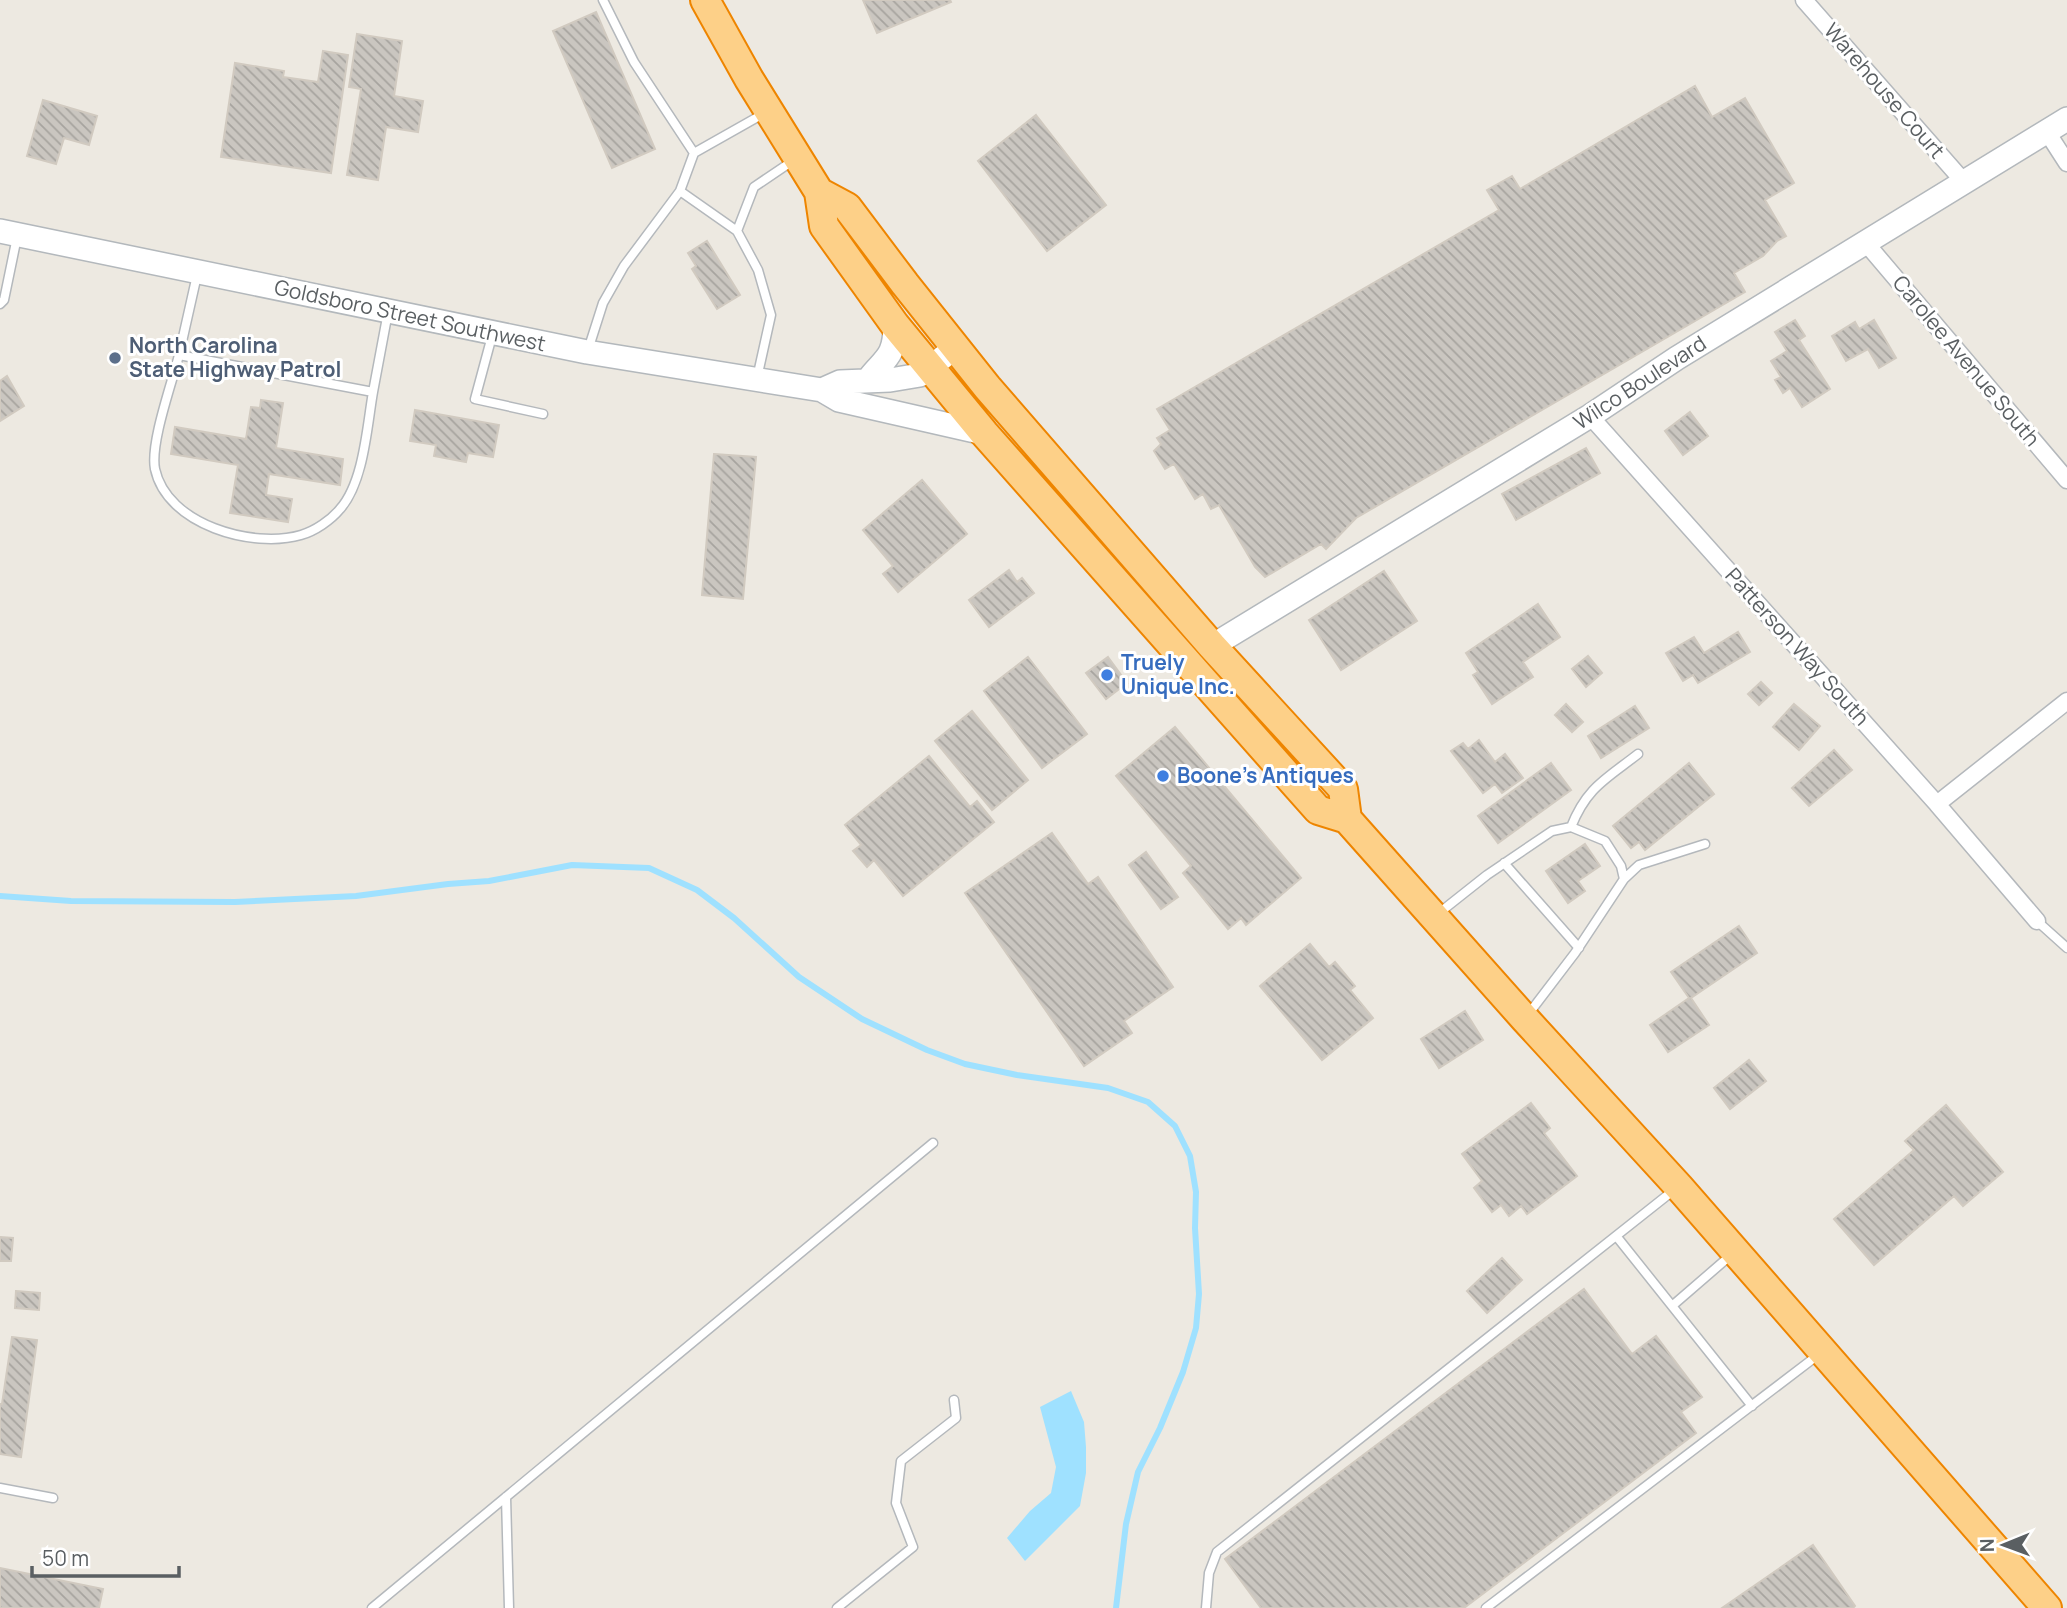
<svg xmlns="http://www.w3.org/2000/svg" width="2067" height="1608" font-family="Manrope,sans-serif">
<defs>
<pattern id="building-back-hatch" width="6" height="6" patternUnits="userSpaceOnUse" patternTransform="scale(1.75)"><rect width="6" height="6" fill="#cac6c0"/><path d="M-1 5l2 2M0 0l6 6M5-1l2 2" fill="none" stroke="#a7a49f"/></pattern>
</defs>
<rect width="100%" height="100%" fill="#ede9e1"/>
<path fill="#9fe1ff" d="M 1071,1391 L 1084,1422 L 1086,1447 L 1086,1473 L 1080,1506 L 1025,1561 L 1007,1538 L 1030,1511 L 1051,1493 L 1056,1467 L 1040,1407 Z"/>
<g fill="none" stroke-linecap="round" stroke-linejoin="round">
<path stroke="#9fe1ff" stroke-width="6" d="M 0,896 L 71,901 L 235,902 L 356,896 L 448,884 L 489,881 L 572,865 L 649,868 L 697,890 L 734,918 L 799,977 L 862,1019 L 927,1050 L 965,1064 L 1017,1075 L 1108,1088 L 1148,1102 L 1175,1126 L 1190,1156 L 1196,1192 L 1195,1228 L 1199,1294 L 1196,1328 L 1183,1372 L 1160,1428 L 1138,1472 L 1126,1524 L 1116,1608"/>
</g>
<path fill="url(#building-back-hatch)" stroke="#d1cac0" stroke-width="2" d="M 863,0 L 950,0 L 951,2 L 877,33 Z
M 596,12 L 655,149 L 612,168 L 553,31 Z
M 357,34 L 402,41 L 394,96 L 423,101 L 418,132 L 386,127 L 378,180 L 347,175 L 361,89 L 349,87 Z
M 323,51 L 348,55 L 331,173 L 221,157 L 235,63 L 284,71 L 283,77 L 318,82 Z
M 1695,86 L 1712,117 L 1745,98 L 1794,183 L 1765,200 L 1786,236 L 1777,241 L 1763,256 L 1734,273 L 1745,292 L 1356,518 L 1326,549 L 1321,544 L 1265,577 L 1255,567 L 1219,505 L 1211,509 L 1203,494 L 1195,499 L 1174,464 L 1165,469 L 1154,451 L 1161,444 L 1157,438 L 1170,430 L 1157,409 L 1499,210 L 1487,190 L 1512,176 L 1520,189 Z
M 43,100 L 97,116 L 89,145 L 64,138 L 56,164 L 27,156 Z
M 1036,115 L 1106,205 L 1047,251 L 978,161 Z
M 707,241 L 740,295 L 717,309 L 692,269 L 696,266 L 688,253 Z
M 1795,320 L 1805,336 L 1799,340 L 1830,389 L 1802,407 L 1790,388 L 1783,393 L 1775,380 L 1781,377 L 1771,361 L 1787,351 L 1775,332 Z
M 1874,320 L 1896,358 L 1879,368 L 1868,349 L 1846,361 L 1832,336 L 1855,322 L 1859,329 Z
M 7,376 L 24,406 L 0,421 L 0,381 Z
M 261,400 L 283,403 L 276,448 L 343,459 L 340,485 L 269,474 L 266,495 L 292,499 L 288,522 L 230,513 L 238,465 L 171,454 L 175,427 L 246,439 L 251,407 L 260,408 Z
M 415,410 L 499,425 L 493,457 L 468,453 L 466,462 L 434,456 L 436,445 L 410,441 Z
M 1690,412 L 1708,436 L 1683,455 L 1665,431 Z
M 1586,448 L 1600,473 L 1516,520 L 1502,494 Z
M 714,454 L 756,457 L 743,599 L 702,595 Z
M 922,480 L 967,534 L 898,592 L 883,574 L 893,566 L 863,530 Z
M 1009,570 L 1017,582 L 1022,578 L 1034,593 L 989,627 L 969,600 Z
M 1384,571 L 1417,621 L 1341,670 L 1309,620 Z
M 1538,604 L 1560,637 L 1523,662 L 1533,677 L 1492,704 L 1473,675 L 1478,672 L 1466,653 Z
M 1738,632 L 1750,652 L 1698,683 L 1693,675 L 1683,681 L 1666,653 L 1694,637 L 1704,653 Z
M 1588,656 L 1602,673 L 1586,687 L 1572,669 Z
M 1028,657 L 1087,734 L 1042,768 L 984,691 Z
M 1108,657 L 1127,683 L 1106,699 L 1086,673 Z
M 1761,682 L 1772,693 L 1759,705 L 1748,694 Z
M 1566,704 L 1583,722 L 1572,732 L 1555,715 Z
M 1794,704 L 1820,726 L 1799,750 L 1773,727 Z
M 1635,706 L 1649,728 L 1601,758 L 1588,736 Z
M 972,711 L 1028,780 L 992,810 L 935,741 Z
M 1175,727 L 1301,878 L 1246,925 L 1241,918 L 1228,929 L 1183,873 L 1191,866 L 1116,776 Z
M 1479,740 L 1495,762 L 1505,754 L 1523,778 L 1502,793 L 1495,784 L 1483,793 L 1451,751 L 1463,743 L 1468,749 Z
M 1834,750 L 1852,770 L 1809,806 L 1792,788 Z
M 929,756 L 970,807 L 977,801 L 994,822 L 903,896 L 874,860 L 867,867 L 853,851 L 861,845 L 845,825 Z
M 1551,763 L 1571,790 L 1498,843 L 1478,816 Z
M 1689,763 L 1714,794 L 1645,850 L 1639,842 L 1631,848 L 1613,826 Z
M 1052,833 L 1088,884 L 1098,877 L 1173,987 L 1124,1021 L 1132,1033 L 1084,1066 L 965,893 Z
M 1585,844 L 1600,866 L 1578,881 L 1585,891 L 1568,903 L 1546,871 Z
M 1146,852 L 1178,897 L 1161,909 L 1129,865 Z
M 1739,926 L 1757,953 L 1691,998 L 1709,1025 L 1668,1052 L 1650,1025 L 1689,998 L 1671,972 Z
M 1310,944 L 1329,967 L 1335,962 L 1355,986 L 1350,990 L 1373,1018 L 1322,1060 L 1260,986 Z
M 1465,1011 L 1483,1040 L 1439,1068 L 1421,1039 Z
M 1749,1060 L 1766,1081 L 1730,1109 L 1714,1088 Z
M 1531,1103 L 1550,1128 L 1544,1133 L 1577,1176 L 1527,1214 L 1521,1206 L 1509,1216 L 1501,1205 L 1492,1212 L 1474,1188 L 1482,1181 L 1462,1154 Z
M 1946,1105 L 2003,1172 L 1963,1206 L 1954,1196 L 1874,1265 L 1834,1219 L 1914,1150 L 1905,1141 Z
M 0,1237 L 13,1238 L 11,1261 L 0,1261 Z
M 1502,1258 L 1522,1280 L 1487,1313 L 1467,1291 Z
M 1584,1289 L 1632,1354 L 1656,1336 L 1702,1397 L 1681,1412 L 1696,1433 L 1464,1608 L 1261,1608 L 1225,1559 Z
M 16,1291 L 40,1293 L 39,1310 L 15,1308 Z
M 12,1337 L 37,1340 L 21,1457 L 0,1454 L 0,1404 L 2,1404 Z
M 1813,1545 L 1855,1606 L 1853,1608 L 1722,1608 Z
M 0,1568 L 103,1589 L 99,1608 L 0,1608 Z"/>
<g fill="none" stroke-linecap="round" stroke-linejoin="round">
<g stroke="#b4b8bc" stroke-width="11">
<path id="lane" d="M 603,0 L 634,62 L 694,153
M 680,191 L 694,153 L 763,114
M 737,231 L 754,187 L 794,160
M 197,275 L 179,355 L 373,392 L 388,312
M 0,304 L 4,300 L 17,237
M 492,336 L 475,399 L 543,414
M 588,350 L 603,303 L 624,266 L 680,191 L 737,231 L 758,270 L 771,315 L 757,378
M 179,355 C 172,383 150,443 155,469 C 167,525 253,549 301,535 C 315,531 331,520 340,509 C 364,482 367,426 373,392
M 1571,827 C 1587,787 1606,779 1638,754
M 1504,863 L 1579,948
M 1624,879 L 1639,865 L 1705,844
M 1439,913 L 1487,875 L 1552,831 L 1571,827 L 1605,841 L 1621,866 L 1624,879 L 1575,953 L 1527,1016
M 2037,921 L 2067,948
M 1617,1237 L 1752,1406
M 1672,1306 L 1731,1255
M 0,1488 L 53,1498
M 506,1497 L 509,1608
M 372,1608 L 933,1143
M 837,1608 L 913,1547 L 896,1503 L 901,1461 L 956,1418 L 954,1400
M 1206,1608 L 1209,1573 L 1217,1552 L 1674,1190
M 1486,1608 L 1818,1355"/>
</g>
<g stroke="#b4b8bc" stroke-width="19">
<path id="street" d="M 1804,0 L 1964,182
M 2047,132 L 2067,163
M 1865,242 L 2067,480
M 1590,416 L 1937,804 L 2037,921
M 1937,804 L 2067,701"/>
</g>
<g stroke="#b3b8bc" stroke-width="26">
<path id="secondary" d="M 0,231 L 587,352 L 822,390 L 839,400 L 984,433
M 867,381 C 884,358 895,359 895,325
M 822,390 L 840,382 L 890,380 L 920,375 L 955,348
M 1212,646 L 1590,416 L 1677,358 L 2067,119"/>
</g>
<g stroke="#ee8500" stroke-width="32">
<path id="highway" d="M 705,0 L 749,79 L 819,192 L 824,226 L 895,325 L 984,433 L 1318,810 L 1347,819 L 1525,1019 L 1679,1187 L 2047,1608
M 819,192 L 847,207 L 905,284 L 987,387 L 1212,646 L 1343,789 L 1347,819"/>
</g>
<use href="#lane" stroke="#fff" stroke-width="8"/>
<use href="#street" stroke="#fff" stroke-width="16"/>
<use href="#secondary" stroke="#fff" stroke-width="23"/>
<use href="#highway" stroke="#fdd088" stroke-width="28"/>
</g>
<circle fill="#5c6f8a" stroke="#fff" stroke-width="2.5" cx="115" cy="358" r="7"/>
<g fill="#3f7fe0" stroke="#fff" stroke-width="2.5">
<circle cx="1107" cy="675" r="7"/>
<circle cx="1163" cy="776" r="7"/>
</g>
<g text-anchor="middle" stroke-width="6" stroke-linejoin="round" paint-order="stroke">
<g font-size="21" fill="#5a5f62" stroke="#fff">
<text transform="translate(1884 91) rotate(49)" y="7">Warehouse Court</text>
<text transform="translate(410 316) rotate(12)" y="7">Goldsboro Street Southwest</text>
<text transform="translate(1966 361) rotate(50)" y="7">Carolee Avenue South</text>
<text transform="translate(1640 383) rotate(-33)" y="7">Wilco Boulevard</text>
<text transform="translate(1797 647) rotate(48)" y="7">Patterson Way South</text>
</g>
<g font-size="21" font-weight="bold" fill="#4e5e75" stroke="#fff" text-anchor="start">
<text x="129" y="353">North Carolina<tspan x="129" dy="24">State Highway Patrol</tspan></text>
</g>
<g font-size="21" font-weight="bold" fill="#366cbe" stroke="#fff" text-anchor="start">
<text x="1121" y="670">Truely<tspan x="1121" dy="24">Unique Inc.</tspan></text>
<text x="1177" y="783">Boone's Antiques</text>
</g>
</g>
<g transform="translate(2004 1545) rotate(269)" stroke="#ffffff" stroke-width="5" paint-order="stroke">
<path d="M0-5L12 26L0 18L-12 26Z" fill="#5a5f62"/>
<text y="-10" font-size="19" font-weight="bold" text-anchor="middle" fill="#5a5f62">N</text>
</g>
<path d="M32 1566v10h147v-10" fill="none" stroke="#5a5f62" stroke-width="3.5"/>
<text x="42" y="1566" font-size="21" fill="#5a5f62" stroke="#ffffff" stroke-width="5" paint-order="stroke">50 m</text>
</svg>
